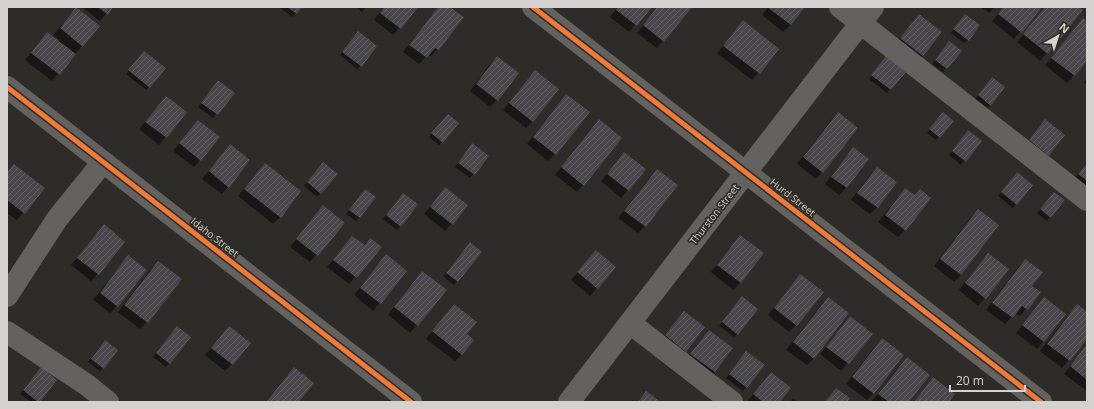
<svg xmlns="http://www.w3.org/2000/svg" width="1094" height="409" font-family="'Open Sans',sans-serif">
<defs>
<pattern id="building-hatch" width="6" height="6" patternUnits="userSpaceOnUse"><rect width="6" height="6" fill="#49464c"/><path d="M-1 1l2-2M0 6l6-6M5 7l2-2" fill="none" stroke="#626065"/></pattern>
</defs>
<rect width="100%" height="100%" fill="#2d2c29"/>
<path fill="#0007" d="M 82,7 L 112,7 L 100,21 Z
M 279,7 L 301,7 L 292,17 Z
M 356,7 L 366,7 L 362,12 Z
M 384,7 L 416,7 L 393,35 L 374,20 Z
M 438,7 L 449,7 L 462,18 L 438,49 L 431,56 L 428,55 L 419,64 L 403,52 Z
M 618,7 L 650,7 L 629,32 L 610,17 Z
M 657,7 L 691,7 L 657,48 L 637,33 Z
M 768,7 L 804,7 L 790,25 L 783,32 L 762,15 Z
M 981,7 L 995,7 L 989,13 Z
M 1003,7 L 1041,7 L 1014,39 L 992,21 Z
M 1045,7 L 1077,7 L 1081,11 L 1040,61 L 1017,42 Z
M 76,8 L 82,46 L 52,81 L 25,60 L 48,33 L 59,42 L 60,40 L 53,35 Z
M 919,15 L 923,55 L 916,62 L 894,45 Z
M 962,18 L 968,40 L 964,43 L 951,33 Z
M 1083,20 L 1087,23 L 1087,60 L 1067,83 L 1045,65 Z
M 743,22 L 778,49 L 752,80 L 717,53 Z
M 355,36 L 361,66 L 357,69 L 340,55 Z
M 946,46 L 960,51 L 943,72 L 932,64 Z
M 140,56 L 149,87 L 146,90 L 126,74 Z
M 497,57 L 497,100 L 490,107 L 470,91 L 490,64 Z
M 883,61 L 905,72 L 887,93 L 869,79 Z
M 535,71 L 533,121 L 526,128 L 503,110 Z
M 992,78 L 990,105 L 987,108 L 975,99 Z
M 1087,78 L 1087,85 L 1084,82 Z
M 215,85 L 233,93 L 213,118 L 198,107 Z
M 566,96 L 555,154 L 548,161 L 527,144 L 560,102 Z
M 166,97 L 185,113 L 159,145 L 139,129 Z
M 838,113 L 822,172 L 816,179 L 797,164 L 831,120 Z
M 939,117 L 939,137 L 936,140 L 927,133 Z
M 444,118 L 442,142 L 439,145 L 429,137 Z
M 198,121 L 200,160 L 194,167 L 173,151 Z
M 599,121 L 583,185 L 577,192 L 555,175 L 592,127 Z
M 1042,124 L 1063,135 L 1044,158 L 1026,144 Z
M 968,131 L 980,141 L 961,165 L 949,155 Z
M 230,146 L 228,187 L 222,194 L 202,179 Z
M 469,148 L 488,156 L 470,178 L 455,167 Z
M 853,148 L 868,159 L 846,188 L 839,195 L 825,184 L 847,155 Z
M 625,153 L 644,169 L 621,198 L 601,181 Z
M 1087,162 L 1087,194 L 1072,182 Z
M 265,164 L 280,217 L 273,224 L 238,196 Z
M 14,165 L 44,188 L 17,220 L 7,213 L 7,172 Z
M 320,167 L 320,193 L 317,197 L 304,186 Z
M 877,168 L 896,182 L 877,207 L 870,214 L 851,200 L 870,175 Z
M 657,170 L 677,185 L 645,226 L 638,233 L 618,218 L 650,177 Z
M 1014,177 L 1031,185 L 1013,208 L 998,196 Z
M 905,189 L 914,196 L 920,190 L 905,230 L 898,237 L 878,222 Z
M 1054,193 L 1050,217 L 1047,221 L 1037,213 Z
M 362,194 L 360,217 L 356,221 L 346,214 Z
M 439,196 L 467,206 L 445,231 L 424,214 Z
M 399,198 L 401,226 L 397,230 L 383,219 Z
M 323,207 L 343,223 L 310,262 L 290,247 Z
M 978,210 L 961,275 L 954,282 L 934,266 L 971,217 Z
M 104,225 L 98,274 L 91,281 L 71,265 Z
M 740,236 L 763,253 L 740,283 L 733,290 L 711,272 L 734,243 Z
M 352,237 L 364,246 L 370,239 L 380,247 L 349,284 L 327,267 Z
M 466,247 L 457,281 L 454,285 L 443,276 Z
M 596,251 L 615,267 L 590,296 L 571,280 Z
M 988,254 L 1008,270 L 978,306 L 959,290 Z
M 386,256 L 405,271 L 373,311 L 354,295 Z
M 128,257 L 117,306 L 110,313 L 93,300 Z
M 1025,260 L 1031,286 L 1039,293 L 1020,316 L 1015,313 L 1005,324 L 986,310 L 1018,267 Z
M 158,262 L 180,279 L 147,322 L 140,329 L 118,312 L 151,269 Z
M 422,273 L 445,290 L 410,333 L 388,315 L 415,279 Z
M 800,275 L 796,325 L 789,332 L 768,315 Z
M 742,297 L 737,334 L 734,337 L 719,326 Z
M 828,298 L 814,358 L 807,365 L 786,350 L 821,305 Z
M 1044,298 L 1065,314 L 1037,349 L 1016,333 Z
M 454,305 L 466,335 L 462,354 L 455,361 L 426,339 Z
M 1077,306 L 1087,314 L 1087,337 L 1062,368 L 1040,351 L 1070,313 Z
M 684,312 L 685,351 L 678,358 L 659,342 Z
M 850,317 L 871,334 L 841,371 L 820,354 Z
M 177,327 L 169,363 L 166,367 L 153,357 Z
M 229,327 L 232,364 L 225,371 L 205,355 Z
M 709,331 L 715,372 L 708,378 L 684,361 Z
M 882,339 L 874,393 L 867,400 L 846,384 L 875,346 Z
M 1087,344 L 1087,391 L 1064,374 Z
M 101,345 L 103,368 L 100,371 L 88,362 Z
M 743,356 L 764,366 L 743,391 L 726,378 Z
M 907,358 L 908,402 L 872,401 L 900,365 Z
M 294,368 L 298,402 L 266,402 L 287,375 Z
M 37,372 L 39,402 L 31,402 L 20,394 Z
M 771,373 L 779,402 L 747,402 L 764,380 Z
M 793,399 L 798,402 L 790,402 Z"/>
<path fill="url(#building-hatch)" d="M 76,7 L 100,26 L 83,47 L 60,28 Z
M 98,7 L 113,7 L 108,15 Z
M 287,7 L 302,7 L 297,14 Z
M 384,7 L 418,7 L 401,29 L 380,13 Z
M 438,7 L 450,7 L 464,17 L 439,50 L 435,48 L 427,58 L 409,45 Z
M 618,7 L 652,7 L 637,26 L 616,10 Z
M 657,7 L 692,7 L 664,42 L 643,25 Z
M 767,7 L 805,7 L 791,25 Z
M 1003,7 L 1042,7 L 1022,33 L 998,14 Z
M 1045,7 L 1078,7 L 1083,10 L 1048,54 L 1023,34 Z
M 919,14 L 942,32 L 923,56 L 900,38 Z
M 965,14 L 980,25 L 969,41 L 953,29 Z
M 1083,18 L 1087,22 L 1087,61 L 1075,76 L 1051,58 Z
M 743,20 L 779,49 L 760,74 L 723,46 Z
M 358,31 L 377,46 L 362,67 L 342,52 Z
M 47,32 L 76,54 L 60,75 L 31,53 Z
M 949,41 L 962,51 L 947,69 L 935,60 Z
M 144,51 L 166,68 L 150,88 L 128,70 Z
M 497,56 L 519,73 L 498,101 L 476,84 Z
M 886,56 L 906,72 L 891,90 L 871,75 Z
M 535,70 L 559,89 L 533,122 L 509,103 Z
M 992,77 L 1005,87 L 991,106 L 978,95 Z
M 218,80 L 235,93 L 218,115 L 201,103 Z
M 566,94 L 590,112 L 556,155 L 533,137 Z
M 166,96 L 187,112 L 167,138 L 145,122 Z
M 838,112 L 858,128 L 823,173 L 803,157 Z
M 943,112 L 954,121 L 940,138 L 929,129 Z
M 448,114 L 459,123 L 443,143 L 431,133 Z
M 599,119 L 622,138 L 584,186 L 561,167 Z
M 1045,119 L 1065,135 L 1049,156 L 1029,140 Z
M 198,120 L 220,137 L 201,161 L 179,143 Z
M 968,130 L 982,141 L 966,162 L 952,151 Z
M 472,143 L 489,156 L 475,175 L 458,163 Z
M 230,144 L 250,160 L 229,188 L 209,171 Z
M 853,147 L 869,159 L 847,188 L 831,177 Z
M 624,152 L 646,169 L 629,191 L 607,174 Z
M 323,162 L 338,174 L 321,194 L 307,182 Z
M 265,163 L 301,191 L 281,218 L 244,189 Z
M 1087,163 L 1087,181 L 1078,174 Z
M 14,164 L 45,188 L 25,214 L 7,200 L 7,172 Z
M 877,167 L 897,182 L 878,208 L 857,193 Z
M 657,169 L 678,185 L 646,227 L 624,211 Z
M 1017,172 L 1033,185 L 1017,205 L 1001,192 Z
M 445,187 L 468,205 L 453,225 L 430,207 Z
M 905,188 L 915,195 L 920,189 L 931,198 L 906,231 L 885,215 Z
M 365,189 L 376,197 L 360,218 L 349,210 Z
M 1054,192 L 1065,200 L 1051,218 L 1040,209 Z
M 403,193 L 418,204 L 401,227 L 386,215 Z
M 323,205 L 345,223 L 318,256 L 296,239 Z
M 978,209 L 999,225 L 961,275 L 940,259 Z
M 104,224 L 125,242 L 99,275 L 77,258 Z
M 740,235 L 764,253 L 741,283 L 717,265 Z
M 352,236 L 365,245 L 370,238 L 382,247 L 357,278 L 333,260 Z
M 470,242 L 482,252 L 458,282 L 446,273 Z
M 596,250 L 616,267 L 598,289 L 577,272 Z
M 988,253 L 1009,269 L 986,299 L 965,283 Z
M 386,254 L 407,271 L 381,304 L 360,288 Z
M 128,255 L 147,270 L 118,307 L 100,293 Z
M 1025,259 L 1043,272 L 1032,286 L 1041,292 L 1028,310 L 1022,306 L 1013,318 L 992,303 Z
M 158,261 L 182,279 L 148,323 L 124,305 Z
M 422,271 L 447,290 L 418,326 L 394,307 Z
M 800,274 L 824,292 L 797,326 L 774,308 Z
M 742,296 L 758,309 L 738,335 L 722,322 Z
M 828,297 L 849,313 L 814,359 L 793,342 Z
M 1044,297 L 1066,314 L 1044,342 L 1022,325 Z
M 454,304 L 477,322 L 467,334 L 474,340 L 462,355 L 432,331 Z
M 1077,304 L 1087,312 L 1087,339 L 1070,361 L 1047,344 Z
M 684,311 L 705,327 L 686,352 L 665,335 Z
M 850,316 L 873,334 L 849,364 L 826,347 Z
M 177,326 L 191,337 L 170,364 L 156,353 Z
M 229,326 L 251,343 L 233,365 L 211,348 Z
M 709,330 L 733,348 L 715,372 L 690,354 Z
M 882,338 L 904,355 L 874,394 L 852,377 Z
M 105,340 L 118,350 L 104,369 L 91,359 Z
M 1087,344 L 1087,380 L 1070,366 Z
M 746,351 L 765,365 L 747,388 L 729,374 Z
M 907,357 L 930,375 L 909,402 L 889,402 L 878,394 Z
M 41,367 L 57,380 L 40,402 L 38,402 L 23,390 Z
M 294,367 L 314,383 L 299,402 L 266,402 Z
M 771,372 L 791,388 L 780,402 L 763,402 L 753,394 Z
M 933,377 L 955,394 L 949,402 L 914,402 Z
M 836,388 L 850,398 L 847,402 L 825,402 Z
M 646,391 L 661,402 L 638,402 Z"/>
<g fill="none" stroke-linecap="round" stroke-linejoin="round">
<path stroke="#63625f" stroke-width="22" d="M 533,7 L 1041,402
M 840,7 L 1087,200
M 7,87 L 411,402
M 7,296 L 57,219 L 103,162
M 630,323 L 732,402
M 7,332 L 87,385 L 108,402
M 569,402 L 873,7"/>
<g stroke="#2f2d27" stroke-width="8">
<path id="cycleway" d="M 533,7 L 1041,402
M 7,87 L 411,402"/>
</g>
<use href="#cycleway" stroke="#f17a3a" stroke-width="5"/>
</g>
<g text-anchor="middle" stroke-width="3.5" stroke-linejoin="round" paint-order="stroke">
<g font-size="10" fill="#d4d2ce" stroke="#2f2d27">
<text transform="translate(793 197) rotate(38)" y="4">Hurd Street</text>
<text transform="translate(714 214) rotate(-52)" y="4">Thurston Street</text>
<text transform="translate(215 237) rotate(38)" y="4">Idaho Street</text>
</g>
</g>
<rect width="1094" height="409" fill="none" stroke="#d4d2ce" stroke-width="16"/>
<g transform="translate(1058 36) rotate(39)" stroke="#2f2d27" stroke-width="3" paint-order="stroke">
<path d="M0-3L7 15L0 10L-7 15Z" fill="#d4d2ce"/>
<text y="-6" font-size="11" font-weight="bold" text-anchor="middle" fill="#d4d2ce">N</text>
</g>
<path d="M950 385v6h75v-6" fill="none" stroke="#d4d2ce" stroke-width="2"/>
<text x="956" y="385" font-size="12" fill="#d4d2ce" stroke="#2f2d27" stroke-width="3" paint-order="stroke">20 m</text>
</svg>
